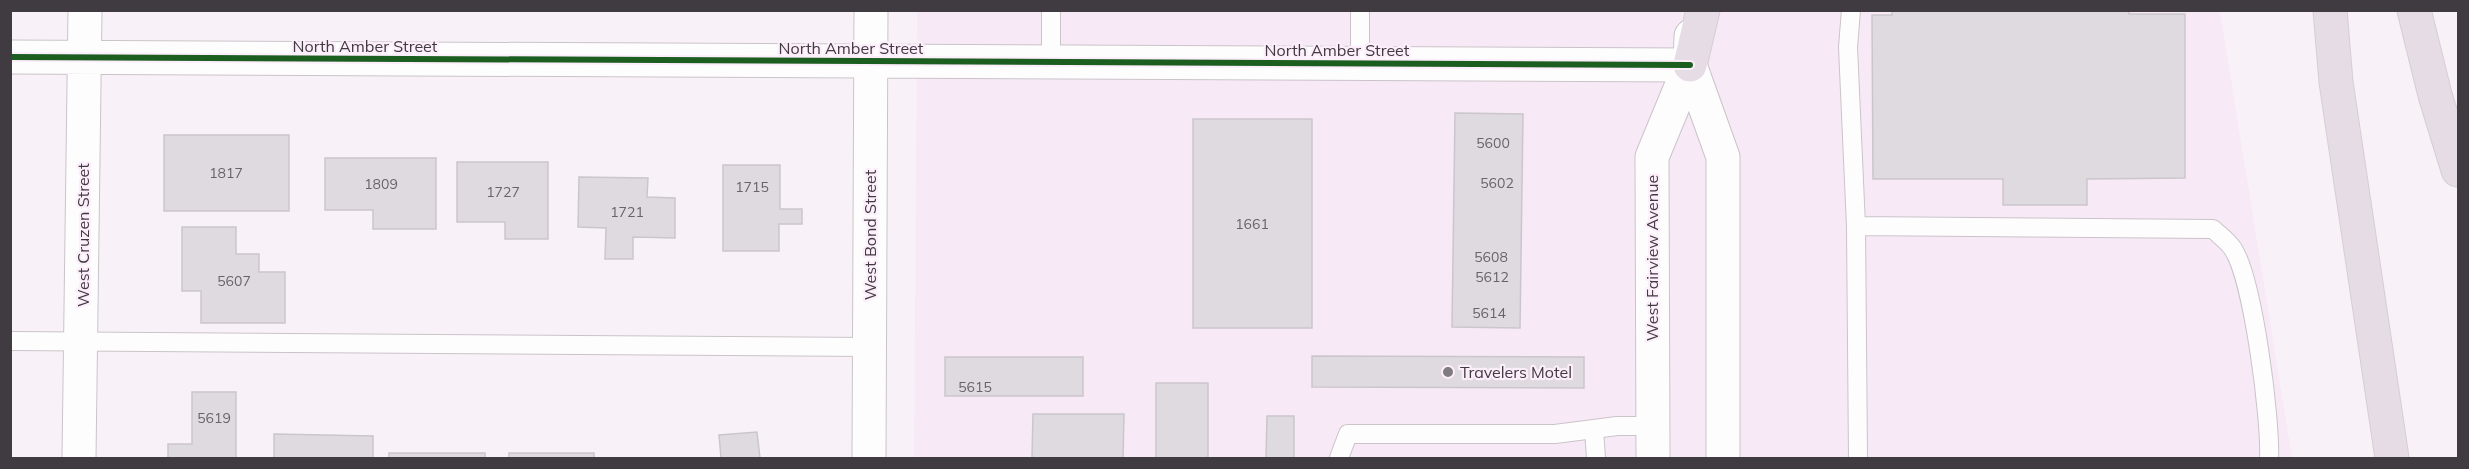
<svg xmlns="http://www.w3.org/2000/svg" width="2469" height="469" font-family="Mulish,sans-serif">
<rect width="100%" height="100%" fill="#f8f2f8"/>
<path fill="#f7e9f6" d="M 917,11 L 2220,11 L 2292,458 L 914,458 Z"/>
<path fill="#dfdadf" stroke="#cbc6cb" stroke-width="1.5" d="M 1892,10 L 2129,10 L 2129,14 L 2185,14 L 2185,178 L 2087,179 L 2087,205 L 2003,205 L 2003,179 L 1873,179 L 1872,15 L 1892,15 Z
M 1455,113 L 1523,114 L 1520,328 L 1452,327 Z
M 1193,119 L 1312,119 L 1312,328 L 1193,328 Z
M 164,135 L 289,135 L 289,211 L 164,211 Z
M 325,158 L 436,158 L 436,229 L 373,229 L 373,210 L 325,210 Z
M 457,162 L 548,162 L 548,239 L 505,239 L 505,222 L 457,222 Z
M 723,165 L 780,165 L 780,209 L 802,209 L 802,224 L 779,224 L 779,251 L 723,251 Z
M 579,177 L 648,178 L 647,197 L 675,198 L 675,238 L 633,237 L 633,259 L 605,259 L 606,228 L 578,227 Z
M 182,227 L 236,227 L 236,254 L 259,254 L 259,272 L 285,272 L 285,323 L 201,323 L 201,291 L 182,291 Z
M 1312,356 L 1584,357 L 1584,388 L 1312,387 Z
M 945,357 L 1083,357 L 1083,396 L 945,396 Z
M 1156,383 L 1208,383 L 1208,458 L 1156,458 Z
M 192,392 L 236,392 L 236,458 L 168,458 L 168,444 L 192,444 Z
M 1033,414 L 1124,414 L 1123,458 L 1032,458 Z
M 1267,416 L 1294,416 L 1294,458 L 1266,458 Z
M 757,432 L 760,458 L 721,458 L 719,435 Z
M 274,434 L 373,436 L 373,458 L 274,458 Z
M 389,453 L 485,453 L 485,458 L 389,458 Z
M 509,453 L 594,453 L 594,458 L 509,458 Z"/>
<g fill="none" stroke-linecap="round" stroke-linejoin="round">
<g stroke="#cac4c9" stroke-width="20">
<path id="service" d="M 1051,10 L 1051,62
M 1851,10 L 1848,47 L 1856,226 L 1858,458
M 1360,64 L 1360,10
M 1856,226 L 2213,229 C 2219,235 2228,241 2233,249 C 2253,279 2271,420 2269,458
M 10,341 L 870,347
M 1594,429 L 1596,458
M 1339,458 L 1348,434 L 1555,434 L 1617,426 L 1653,426"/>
</g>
<g stroke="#cac4c9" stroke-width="35">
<path id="minor" d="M 10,57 L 1690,65
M 79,458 L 85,10
M 869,458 L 871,10"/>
</g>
<g stroke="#cac4c9" stroke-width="35">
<path id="secondary" d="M 1691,36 L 1690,65 L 1723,157 L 1723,458
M 1653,458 L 1652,157 L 1690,65"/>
</g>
<g stroke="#d3cfd3" stroke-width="35">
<path id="motorway" d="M 2330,10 L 2336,82 L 2392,458
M 2414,10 L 2435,95 L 2458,170
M 1690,65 L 1703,10"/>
</g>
<use href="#service" stroke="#fefdfe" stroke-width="18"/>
<use href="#minor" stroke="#fefdfe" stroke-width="33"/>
<use href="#secondary" stroke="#fefdfe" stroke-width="33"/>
<use href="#motorway" stroke="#e6dce5" stroke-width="33"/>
<g stroke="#fceefa" stroke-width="10">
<path id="cycleway" d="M 10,57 L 1690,65"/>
</g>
<use href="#cycleway" stroke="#1b5e20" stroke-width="6"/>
</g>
<circle fill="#807b80" stroke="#fceefa" stroke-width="2" cx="1448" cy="372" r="6"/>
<g text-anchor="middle" stroke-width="4.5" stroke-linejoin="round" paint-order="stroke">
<g font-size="14" fill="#686368">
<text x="1493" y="148">5600</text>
<text x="226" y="178">1817</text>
<text x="1497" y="188">5602</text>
<text x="381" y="189">1809</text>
<text x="752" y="192">1715</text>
<text x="503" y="197">1727</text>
<text x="627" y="217">1721</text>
<text x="1252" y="229">1661</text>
<text x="1491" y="262">5608</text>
<text x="1492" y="282">5612</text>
<text x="234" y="286">5607</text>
<text x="1489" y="318">5614</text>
<text x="975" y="392">5615</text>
<text x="214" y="423">5619</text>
</g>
<g font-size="16" fill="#403b40" stroke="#fceefa">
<text x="365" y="52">North Amber Street</text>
<text x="851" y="54">North Amber Street</text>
<text x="1337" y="56">North Amber Street</text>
<text transform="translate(83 235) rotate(-90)" y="6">West Cruzen Street</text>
<text transform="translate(870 235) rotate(-90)" y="6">West Bond Street</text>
<text transform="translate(1652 258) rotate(-90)" y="6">West Fairview Avenue</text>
</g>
<g font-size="16" fill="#403b40" stroke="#fceefa" text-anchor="start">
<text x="1460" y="378">Travelers Motel</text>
</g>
</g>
<rect width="2469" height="469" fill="none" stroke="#403b40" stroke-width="24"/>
</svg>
